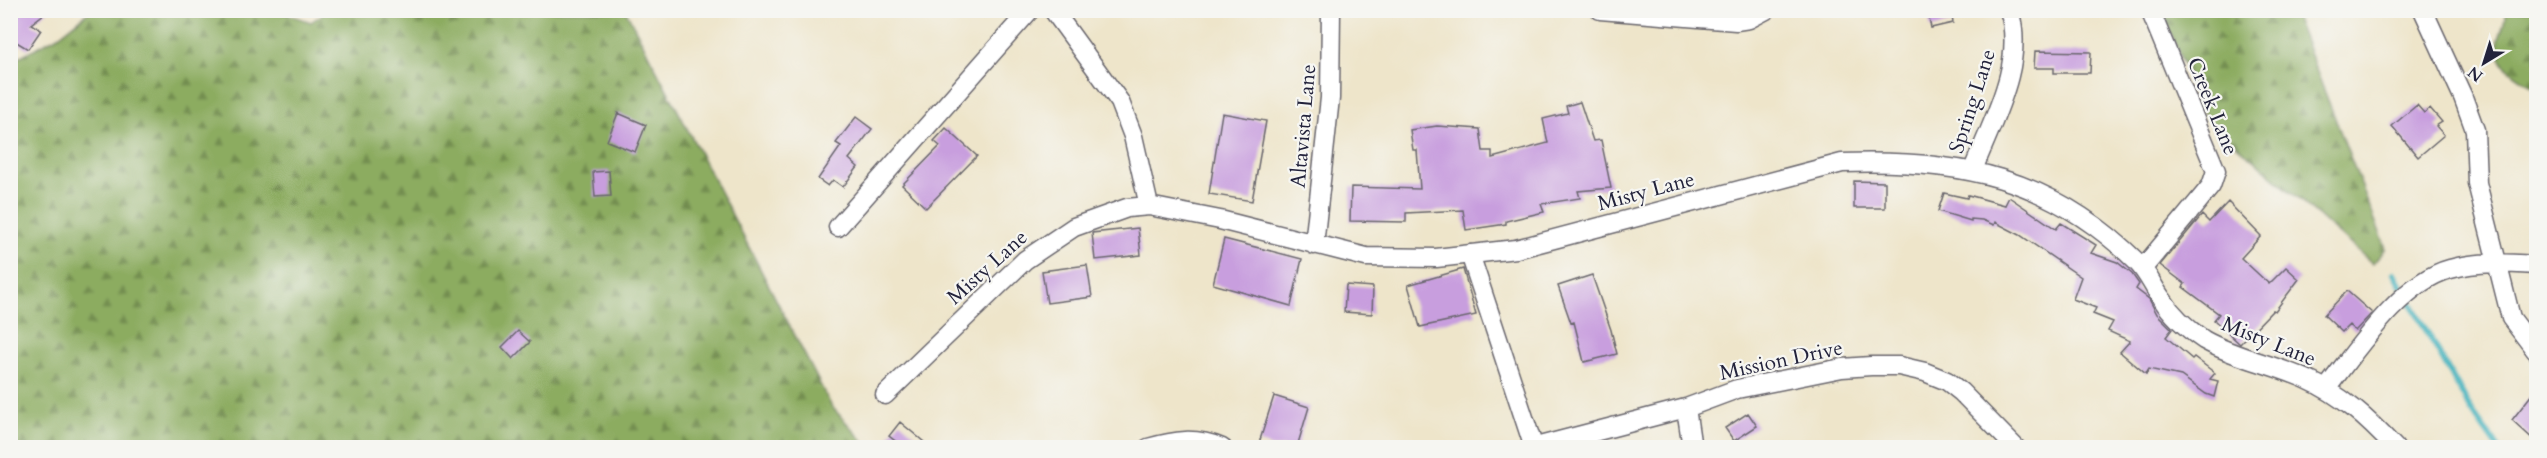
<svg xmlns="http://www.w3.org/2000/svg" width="2547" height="458" font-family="Cardo,serif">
<defs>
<pattern id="forest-firs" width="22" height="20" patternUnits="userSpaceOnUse" patternTransform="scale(1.5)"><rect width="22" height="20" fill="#8cac60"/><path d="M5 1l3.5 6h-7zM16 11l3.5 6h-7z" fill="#728c50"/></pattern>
</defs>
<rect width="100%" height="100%" fill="#f6f6f2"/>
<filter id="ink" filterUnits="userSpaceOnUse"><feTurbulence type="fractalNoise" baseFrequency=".0167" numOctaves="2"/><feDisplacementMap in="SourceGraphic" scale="12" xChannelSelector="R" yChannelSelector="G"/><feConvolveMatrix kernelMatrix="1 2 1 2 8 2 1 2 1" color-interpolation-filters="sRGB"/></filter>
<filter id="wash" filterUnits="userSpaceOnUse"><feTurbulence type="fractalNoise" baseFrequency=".008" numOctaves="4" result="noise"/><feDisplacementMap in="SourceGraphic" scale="24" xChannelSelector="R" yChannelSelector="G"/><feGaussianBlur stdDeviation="1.35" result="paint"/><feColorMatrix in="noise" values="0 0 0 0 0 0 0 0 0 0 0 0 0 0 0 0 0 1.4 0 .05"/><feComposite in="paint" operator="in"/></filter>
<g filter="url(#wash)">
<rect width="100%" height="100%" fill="#eee5ca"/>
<path fill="url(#forest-firs)" stroke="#57674e" stroke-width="1.5" d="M 276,10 L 311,22 L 329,10 L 626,11 L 832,407 L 869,447 L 11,447 L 10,62 L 60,35 L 90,11 Z
M 2161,11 L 2293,11 L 2386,248 L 2373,264 L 2206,118 Z
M 2505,11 L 2536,11 L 2536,106 L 2535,89 C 2518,74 2493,68 2499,39 C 2502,28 2506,22 2505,11 Z"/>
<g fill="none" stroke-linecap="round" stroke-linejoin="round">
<path stroke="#44b3bd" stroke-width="6" d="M 2394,273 L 2471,410 L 2498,448"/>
</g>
<g id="blocks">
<path fill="#c89ede" d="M 10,10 L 49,10 L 31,24 L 41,30 L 28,49 L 10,38 Z
M 1942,10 L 1951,10 L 1953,23 L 1931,28 L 1928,14 Z
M 2035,51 L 2091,52 L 2090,73 L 2054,73 L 2054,68 L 2034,68 Z
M 1580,102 L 1593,141 L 1601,140 L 1611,188 L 1578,191 L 1580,198 L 1541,204 L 1544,212 L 1506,221 L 1506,224 L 1466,230 L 1463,210 L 1406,213 L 1406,222 L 1350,221 L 1351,187 L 1420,189 L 1417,150 L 1413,150 L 1410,130 L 1437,126 L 1480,129 L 1483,151 L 1492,151 L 1492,158 L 1548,143 L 1543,119 L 1568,113 L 1566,106 Z
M 2417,105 L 2424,113 L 2430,108 L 2442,122 L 2436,126 L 2444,135 L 2418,157 L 2392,126 Z
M 618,113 L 646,125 L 635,152 L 607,141 Z
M 1222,113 L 1266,121 L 1252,201 L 1209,194 Z
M 856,117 L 872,129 L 849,159 L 858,167 L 843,187 L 833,180 L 828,186 L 818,179 L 841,146 L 836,143 Z
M 946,128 L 977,156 L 926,208 L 902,185 L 940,146 L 934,141 Z
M 609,171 L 611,196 L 595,197 L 593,172 Z
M 1854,181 L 1885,182 L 1885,208 L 1854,208 Z
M 1944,193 L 1967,198 L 1968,195 L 2005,205 L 2009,197 L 2056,229 L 2061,223 L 2096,245 L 2091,253 L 2117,262 L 2132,274 L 2139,284 L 2136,289 L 2149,299 L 2157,314 L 2172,329 L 2166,337 L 2192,359 L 2194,357 L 2215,373 L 2210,379 L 2218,381 L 2214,397 L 2206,394 L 2181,376 L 2149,369 L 2146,374 L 2120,352 L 2130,341 L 2108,331 L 2113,322 L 2093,314 L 2096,308 L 2073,299 L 2081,277 L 2020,235 L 1995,222 L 1994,225 L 1982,220 L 1971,219 L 1971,221 L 1938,211 Z
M 2228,202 L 2261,236 L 2241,258 L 2269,284 L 2286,267 L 2299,279 L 2275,311 L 2273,310 L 2240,344 L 2214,320 L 2219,314 L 2183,287 L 2185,284 L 2160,265 L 2202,215 L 2209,222 Z
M 1138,228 L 1141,255 L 1095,260 L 1092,233 Z
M 1224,239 L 1302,259 L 1291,306 L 1213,284 Z
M 1087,265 L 1092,297 L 1047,303 L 1042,271 Z
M 1463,269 L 1476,315 L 1420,327 L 1408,285 Z
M 1592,275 L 1611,330 L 1617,354 L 1584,362 L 1574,322 L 1571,323 L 1558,286 Z
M 1346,285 L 1373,287 L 1372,314 L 1344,312 Z
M 2347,291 L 2372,313 L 2355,331 L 2349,325 L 2342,332 L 2324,315 Z
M 518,331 L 530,342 L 513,359 L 502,347 Z
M 2536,389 L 2536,442 L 2512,420 Z
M 1274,396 L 1309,407 L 1297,447 L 1273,447 L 1259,443 Z
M 1748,413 L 1757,426 L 1734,441 L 1725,428 Z
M 900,422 L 930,447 L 903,447 L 889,436 Z"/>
</g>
</g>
<g filter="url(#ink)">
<use href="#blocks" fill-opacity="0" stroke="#69666d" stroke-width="1.5"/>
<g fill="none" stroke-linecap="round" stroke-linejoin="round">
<g stroke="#69666d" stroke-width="21">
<path id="minor" d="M 1053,10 L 1120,102 L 1133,136 L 1149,206
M 1600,10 L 1736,21 L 1749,19 L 1766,10
M 2423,10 L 2463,97 L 2475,130 L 2477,183 L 2511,318 L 2536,351
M 1973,170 C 1992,121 2026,63 2009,10
M 838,227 L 1030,10
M 1314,245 L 1330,98 L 1331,10
M 1470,254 L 1534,448
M 2143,268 L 2211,186 L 2216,171 L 2150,10
M 2326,389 C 2356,351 2401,282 2450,269 C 2479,261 2507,263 2536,265
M 885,395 L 1025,260 L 1074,227 L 1127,208 L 1149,206 L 1220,220 L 1366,257 L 1436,258 L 1516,249 L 1842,163 C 1959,159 2050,176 2137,262 C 2148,273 2153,287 2162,299 C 2172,315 2189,330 2204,340 C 2236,358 2272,364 2306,379 C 2342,395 2368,419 2395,448
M 1686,408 L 1692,448
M 1148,448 C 1175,440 1196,437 1222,448
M 1532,448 L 1686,408 L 1737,389 L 1842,368 L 1871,366 L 1899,366 L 1925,372 L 1947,381 L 1961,392 L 2016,448"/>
</g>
<use href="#minor" stroke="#fff" stroke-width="18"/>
</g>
</g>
<g text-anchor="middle" stroke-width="4.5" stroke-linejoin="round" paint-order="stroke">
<g font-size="21" fill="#22223b" stroke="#f6f6f2">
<text transform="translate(1972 101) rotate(-72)" y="7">Spring Lane</text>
<text transform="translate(2213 106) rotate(68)" y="7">Creek Lane</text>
<text transform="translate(1303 126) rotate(-85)" y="7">Altavista Lane</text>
<text transform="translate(1646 191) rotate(-15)" y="7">Misty Lane</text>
<text transform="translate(987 267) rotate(-42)" y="7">Misty Lane</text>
<text transform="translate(2269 341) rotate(22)" y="7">Misty Lane</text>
<text transform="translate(1781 360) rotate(-12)" y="7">Mission Drive</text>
</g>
</g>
<rect width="2547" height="458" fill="none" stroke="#f6f6f2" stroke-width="36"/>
<g transform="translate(2484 63) rotate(218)" stroke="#f6f6f2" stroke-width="4.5" paint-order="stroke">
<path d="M0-4.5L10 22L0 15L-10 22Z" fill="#22223b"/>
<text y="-9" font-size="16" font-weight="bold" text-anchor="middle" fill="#22223b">N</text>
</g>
</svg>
